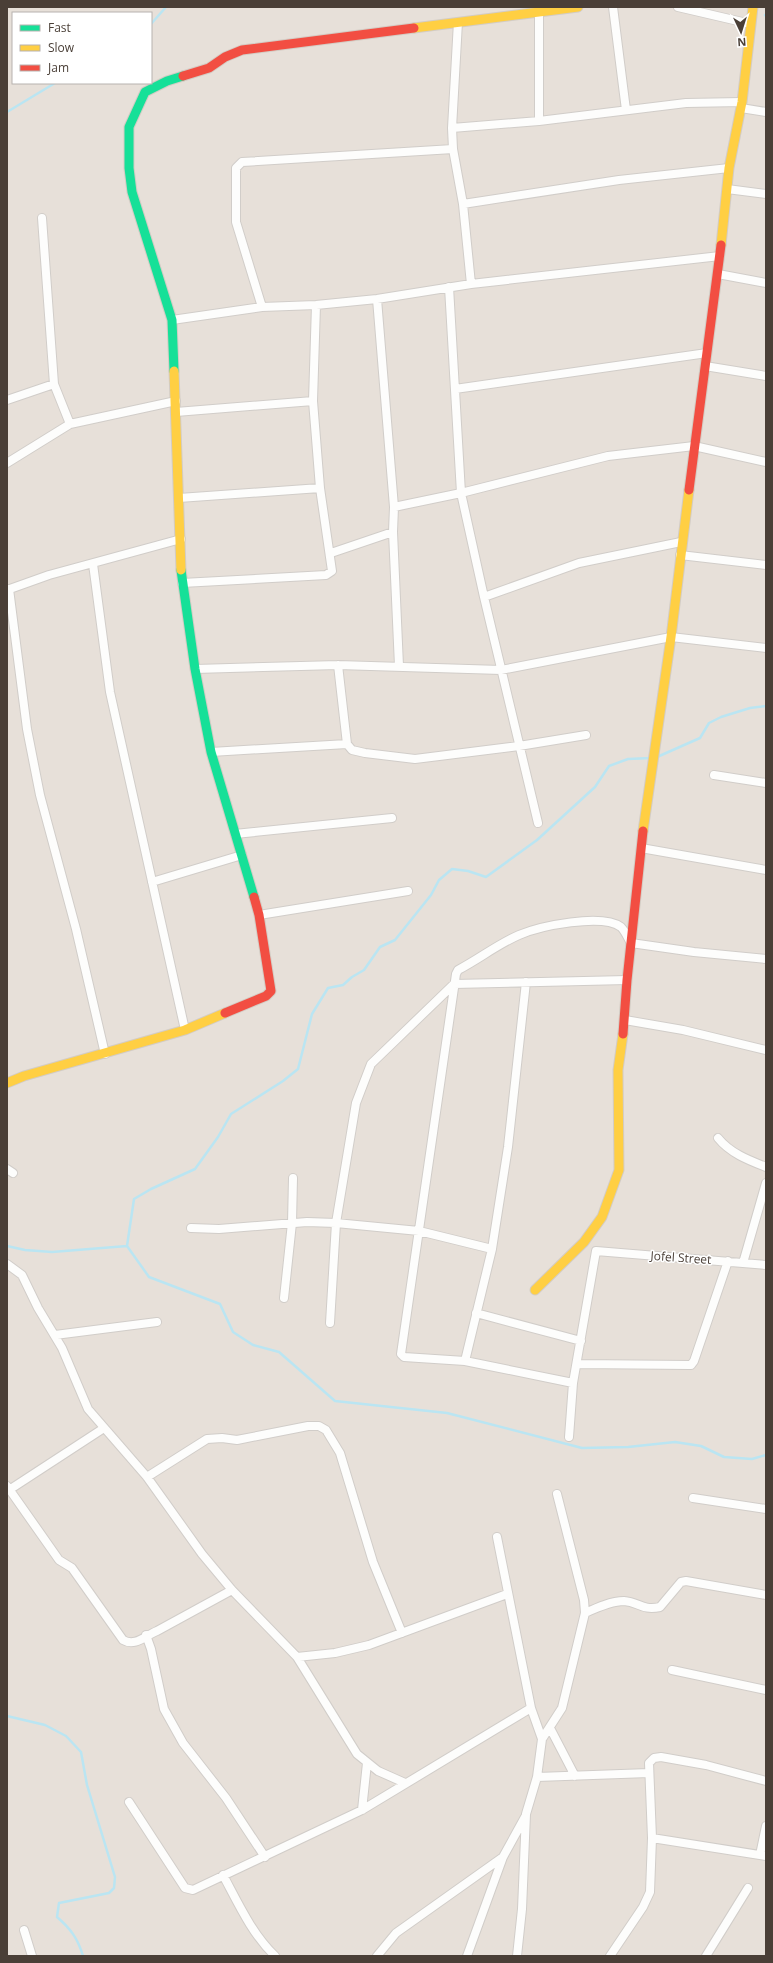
<svg xmlns="http://www.w3.org/2000/svg" width="773" height="1963" font-family="'Open Sans',sans-serif">
<rect width="100%" height="100%" fill="#f2efec"/>
<path fill="#e7e0d9" fill-rule="evenodd" d="M 7,7 L 766,7 L 766,1956 L 7,1956 ZM 13,13 L 151,13 L 151,83 L 13,83 Z"/>
<g fill="none" stroke-linecap="round" stroke-linejoin="round">
<path stroke="#bae5f2" stroke-width="2.5" d="M 765,15 L 766,16
M 151,24 L 166,7
M 7,112 L 55,83
M 657,757 L 700,738 L 709,723 L 721,717 L 750,708 L 766,706
M 651,758 L 628,759 L 609,766 L 595,787 L 537,840 L 486,877 L 468,871 L 452,869 L 439,880 L 431,895 L 395,940 L 380,947 L 364,970 L 352,977 L 343,985 L 328,988 L 312,1014 L 298,1069 L 283,1081 L 231,1114 L 218,1137 L 195,1169 L 151,1189 L 134,1199 L 127,1246 L 149,1277 L 220,1304 L 233,1332 L 253,1345 L 279,1352 L 335,1401 L 447,1413 L 582,1448 L 628,1447 L 675,1442 L 701,1446 L 724,1457 L 752,1459 L 766,1455
M 7,1246 L 25,1250 L 52,1252 L 127,1246
M 7,1716 L 45,1725 L 66,1736 L 81,1752 L 87,1785 L 115,1877 L 114,1888 L 109,1893 L 59,1903 L 57,1917 C 71,1929 78,1939 83,1956"/>
<g stroke="#d1cdc9" stroke-width="10">
<path id="street" d="M 613,7 L 626,110
M 678,7 L 751,24
M 458,22 L 452,128 L 453,149 L 463,204 L 471,284
M 741,108 L 766,112
M 539,121 L 539,12
M 452,128 L 539,121 L 686,103 L 742,102
M 727,189 L 766,194
M 463,204 L 619,180 L 729,168
M 42,218 L 54,384 L 70,424
M 718,274 L 766,283
M 449,287 L 461,493 L 484,597 L 538,823
M 377,299 L 394,507 L 393,532 L 399,666
M 262,307 L 236,222 L 236,168 L 242,162 L 453,149
M 172,320 L 262,307 L 316,305 L 377,299 L 471,284 L 720,256
M 705,366 L 766,376
M 455,389 L 707,353
M 7,400 L 54,384
M 176,412 L 313,401
M 7,463 L 70,424 L 176,401
M 179,498 L 320,488
M 394,507 L 461,493 L 608,456 L 694,446 L 766,462
M 331,553 L 393,532
M 680,555 L 766,565
M 93,564 L 110,692 L 185,1030
M 182,583 L 326,575 L 332,571 L 320,488 L 313,401 L 316,305
M 9,589 L 27,729 L 40,795 L 76,929 L 105,1054
M 7,590 L 49,575 L 181,539
M 484,597 L 579,563 L 681,542
M 338,665 L 347,744 L 352,750 L 365,753 L 415,759 L 519,746 L 586,735
M 195,669 L 338,665 L 501,670 L 671,637 L 766,648
M 211,752 L 347,744
M 714,775 L 766,783
M 235,834 L 392,818
M 641,848 L 766,870
M 152,882 L 242,855
M 259,915 L 408,891
M 625,1020 L 683,1030 L 766,1050
M 718,1138 C 730,1153 748,1160 766,1167
M 7,1169 L 13,1173
M 191,1228 L 219,1229 L 307,1222 L 336,1223 L 419,1231 L 492,1249
M 743,1263 L 766,1183
M 7,1264 L 22,1275 L 38,1308 L 62,1348 L 88,1409 L 147,1477 L 202,1554 L 232,1590 L 297,1657 L 335,1653 L 369,1645 L 507,1594
M 284,1298 L 292,1223 L 293,1178
M 476,1313 L 581,1341
M 330,1323 L 336,1223 L 356,1103 L 371,1064 L 454,984 L 627,980
M 55,1335 L 157,1322
M 465,1361 L 492,1249 L 508,1147 L 526,982
M 577,1364 L 691,1365 L 694,1361 L 728,1261
M 573,1383 L 465,1361 L 404,1357 L 401,1354 L 456,974 L 458,970 C 479,959 498,944 519,935 C 540,926 602,913 621,927 C 625,931 628,938 631,943 L 694,952 L 766,959
M 569,1437 L 573,1383 L 596,1251 L 766,1265
M 147,1477 L 207,1439 L 222,1438 L 237,1440 L 308,1426 L 319,1426 L 326,1430 L 340,1453 L 373,1562 L 402,1633
M 7,1486 L 59,1560 L 72,1568 L 123,1640 C 135,1647 145,1636 157,1631 L 232,1590
M 9,1490 L 104,1428
M 693,1498 L 766,1509
M 497,1537 L 531,1708 L 542,1739 L 537,1777 L 526,1814 L 522,1909 L 517,1956
M 585,1613 C 596,1608 611,1601 624,1601 C 639,1602 642,1611 660,1607 L 681,1582 L 686,1581 L 766,1595
M 146,1635 L 151,1649 L 164,1709 L 183,1743 L 226,1798 L 265,1857
M 297,1657 L 357,1754 L 378,1771 L 405,1783
M 672,1670 L 766,1690
M 550,1728 L 575,1776
M 542,1739 L 562,1708 L 585,1613 L 584,1600 L 557,1494
M 537,1777 L 649,1773
M 129,1802 L 185,1888 L 193,1890 L 362,1810 L 531,1708
M 362,1810 L 367,1763
M 652,1838 L 766,1856
M 760,1855 L 766,1826
M 223,1875 C 238,1903 252,1934 275,1956
M 24,1930 L 32,1956
M 377,1956 L 396,1933 L 503,1857
M 467,1956 L 503,1857 L 525,1817
M 610,1956 L 643,1907 L 650,1892 L 652,1838 L 649,1763 L 654,1758 L 661,1757 L 706,1765 L 766,1781
M 706,1956 L 748,1888"/>
</g>
<g stroke="#d3ccc4" stroke-width="11">
<path id="fast" d="M 174,371 L 172,320 L 132,192 L 129,168 L 129,127 L 145,92 L 167,81 L 183,76
M 181,570 L 195,669 L 211,752 L 254,897"/>
</g>
<g stroke="#d3ccc4" stroke-width="11">
<path id="slow" d="M 414,28 L 578,7
M 721,245 L 729,168 L 742,102 L 753,7
M 174,371 L 181,570
M 643,831 L 671,637 L 689,490
M 7,1083 L 24,1076 L 185,1030 L 225,1013
M 535,1290 L 584,1242 L 602,1217 L 619,1170 L 618,1070 L 623,1034"/>
</g>
<g stroke="#d3ccc4" stroke-width="11">
<path id="jam" d="M 183,76 L 209,68 L 225,57 L 242,50 L 414,28
M 689,490 L 721,245
M 225,1013 L 266,996 L 271,991 L 259,915 L 254,897
M 623,1034 L 627,980 L 643,831"/>
</g>
<use href="#street" stroke="#fdfdfc" stroke-width="8"/>
<use href="#fast" stroke="#16e098" stroke-width="9"/>
<use href="#slow" stroke="#ffcf43" stroke-width="9"/>
<use href="#jam" stroke="#f24e42" stroke-width="9"/>
</g>
<g text-anchor="middle" stroke-width="3" stroke-linejoin="round" paint-order="stroke">
<g font-size="12" fill="#4a3f37" stroke="#fff">
<text transform="translate(681 1258) rotate(4)" y="4">Jofel Street</text>
</g>
</g>
<rect width="773" height="1963" fill="none" stroke="#4a3f37" stroke-width="16"/>
<rect x="12" y="12" width="140" height="72" fill="#ffffff" stroke="#b7b2af"/>
<rect x="20" y="25" width="20" height="6" fill="#16e098" stroke="#b7b2af"/>
<text x="48" y="32" font-size="12" fill="#4a3f37">Fast</text>
<rect x="20" y="45" width="20" height="6" fill="#ffcf43" stroke="#b7b2af"/>
<text x="48" y="52" font-size="12" fill="#4a3f37">Slow</text>
<rect x="20" y="65" width="20" height="6" fill="#f24e42" stroke="#b7b2af"/>
<text x="48" y="72" font-size="12" fill="#4a3f37">Jam</text>
<g transform="translate(741 32) rotate(176)" stroke="#ffffff" stroke-width="3" paint-order="stroke">
<path d="M0-3L7 15L0 10L-7 15Z" fill="#4a3f37"/>
<text y="-6" font-size="11" font-weight="bold" text-anchor="middle" fill="#4a3f37">N</text>
</g>
</svg>
